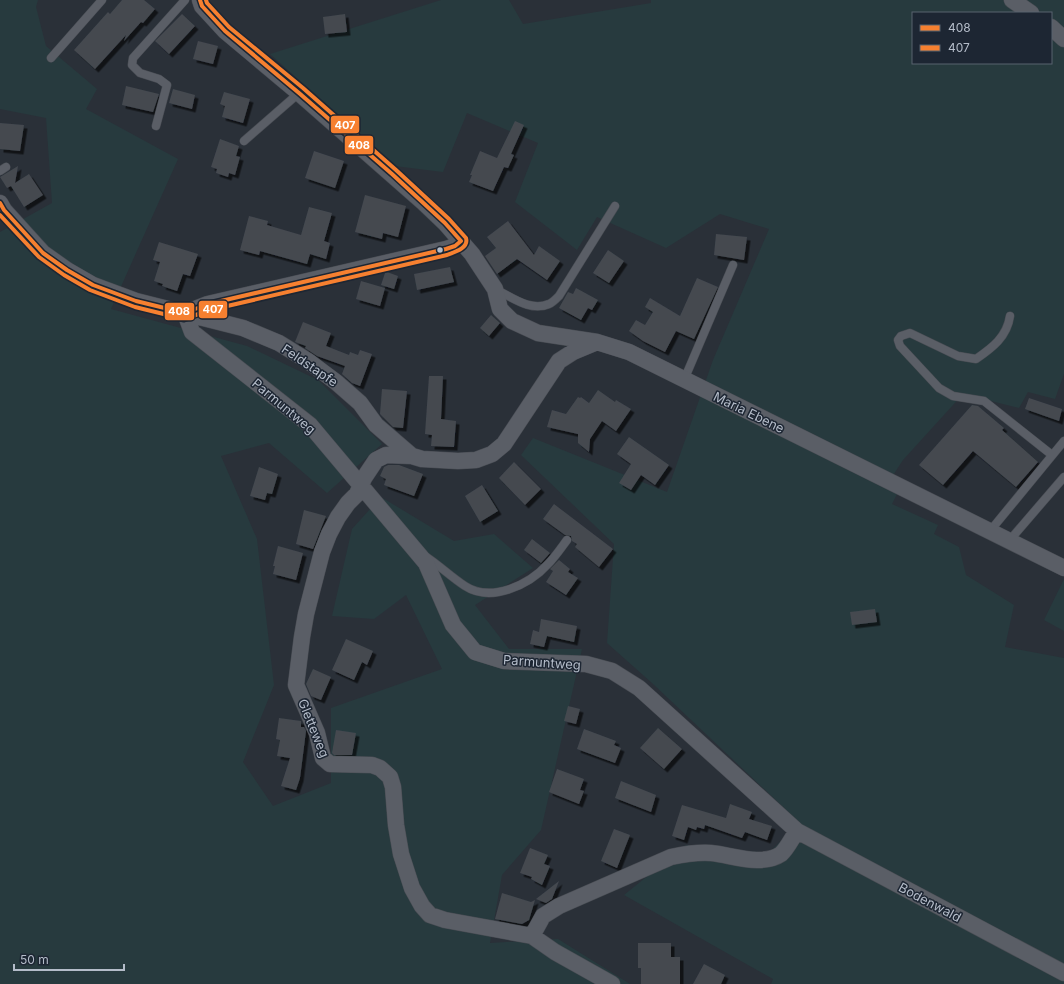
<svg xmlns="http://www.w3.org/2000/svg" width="1064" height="984" font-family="Inter,sans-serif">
<defs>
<filter id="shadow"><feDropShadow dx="3.5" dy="3.5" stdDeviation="0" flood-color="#0009"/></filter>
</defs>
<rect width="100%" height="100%" fill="#2a3038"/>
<path fill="#273a3e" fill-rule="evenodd" d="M 0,0 L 38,0 L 36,7 L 46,46 L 97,89 L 86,109 L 178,159 L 111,309 L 247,346 L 318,380 L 382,444 L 327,493 L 269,443 L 221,456 L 257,539 L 274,685 L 243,762 L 273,806 L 331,783 L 331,708 L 442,669 L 406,595 L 374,619 L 332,616 L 352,529 L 381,497 L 454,541 L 494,534 L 533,568 L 475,605 L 509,649 L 582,649 L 541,830 L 502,875 L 490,943 L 558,939 L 630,984 L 0,984 L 0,232 L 52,203 L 46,118 L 0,109 Z
M 441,0 L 509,0 L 523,24 L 651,3 L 651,0 L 1064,0 L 1064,374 L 1055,399 L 1028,392 L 1019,408 L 963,394 L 903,460 L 886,486 L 897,494 L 892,504 L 938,525 L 934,534 L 959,547 L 966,575 L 1014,605 L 1005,647 L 1064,658 L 1064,984 L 771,984 L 773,979 L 624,895 L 686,845 L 769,853 L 799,822 L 652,683 L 607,643 L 614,544 L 521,455 L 533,438 L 667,492 L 713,360 L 769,229 L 720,214 L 666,248 L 597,217 L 577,250 L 515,202 L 538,143 L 467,113 L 443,172 L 395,166 L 270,54 ZM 913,13 L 1051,13 L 1051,63 L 913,63 Z
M 1064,579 L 1064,631 L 1044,620 Z"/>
<path fill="#444950" filter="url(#shadow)" d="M 122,0 L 144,0 L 155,9 L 143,23 L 141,22 L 124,41 L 126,35 L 95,69 L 74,50 L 108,12 L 110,14 Z
M 182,14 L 195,26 L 169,54 L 155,41 Z
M 345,14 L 347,32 L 325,34 L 323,17 Z
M 198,41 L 218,46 L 213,64 L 193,59 Z
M 126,86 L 159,94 L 153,112 L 122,105 Z
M 173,89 L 195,95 L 192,109 L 169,103 Z
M 224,92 L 250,99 L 243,123 L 222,117 L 225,106 L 220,104 Z
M 515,121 L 524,125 L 511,154 L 514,155 L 508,168 L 504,167 L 493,191 L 469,182 L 472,175 L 470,175 L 480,151 L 497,158 Z
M 0,123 L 24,125 L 20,151 L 0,149 Z
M 220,139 L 239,146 L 236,156 L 240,157 L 235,175 L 229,173 L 228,177 L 216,173 L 217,169 L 211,167 Z
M 314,151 L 344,161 L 335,188 L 305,178 Z
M 18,166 L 15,183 L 29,174 L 43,195 L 24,207 L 11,186 L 7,188 L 0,177 Z
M 365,195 L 406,206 L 398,237 L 383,233 L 382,239 L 355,232 Z
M 309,207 L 332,213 L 324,241 L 330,243 L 326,259 L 310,254 L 307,264 L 260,251 L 259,255 L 240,250 L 249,216 L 268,221 L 267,225 L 301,235 Z
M 508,221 L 534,255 L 539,246 L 560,261 L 547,280 L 517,259 L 497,274 L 485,256 L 496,248 L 487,237 Z
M 716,234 L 747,237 L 744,260 L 714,255 Z
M 159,242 L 198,254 L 190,276 L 183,274 L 177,291 L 162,286 L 163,284 L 154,281 L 160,262 L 153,260 Z
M 608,250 L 624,261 L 609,283 L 593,273 Z
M 450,267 L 454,282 L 417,290 L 414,274 Z
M 387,272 L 398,276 L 394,289 L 381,285 L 385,273 Z
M 697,278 L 718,287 L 694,339 L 676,331 L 665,352 L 643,341 L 629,331 L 636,320 L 645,325 L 653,312 L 645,307 L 650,298 L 680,316 Z
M 361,281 L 385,288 L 380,306 L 356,299 Z
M 576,288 L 598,300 L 592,310 L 588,308 L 581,320 L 559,308 L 568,292 L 573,294 Z
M 491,315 L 500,323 L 489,336 L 480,328 Z
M 303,322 L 331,333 L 326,346 L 349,355 L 350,352 L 358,355 L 360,350 L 372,354 L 360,386 L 352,383 L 342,374 L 345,366 L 317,356 L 305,348 L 306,346 L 295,342 Z
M 429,376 L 443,376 L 441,419 L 456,421 L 454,447 L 431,446 L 432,435 L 425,434 Z
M 382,389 L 407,391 L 403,428 L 393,427 L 380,414 Z
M 598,390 L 615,402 L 616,400 L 631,409 L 616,431 L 602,421 L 590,439 L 589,452 L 578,443 L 578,434 L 547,427 L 552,410 L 566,414 L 578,397 L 580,398 L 581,397 L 589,403 Z
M 1029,398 L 1062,409 L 1059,421 L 1025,409 Z
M 972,405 L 978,406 L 1004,428 L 1002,430 L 1038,462 L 1016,487 L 973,451 L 943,485 L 919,465 Z
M 629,437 L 669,465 L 655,485 L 641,475 L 631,490 L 619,483 L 631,464 L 617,454 Z
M 514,462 L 541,489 L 525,505 L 499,478 Z
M 388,465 L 399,465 L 423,474 L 414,496 L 384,485 L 386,479 L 380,476 L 384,467 Z
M 259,467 L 278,474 L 272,494 L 267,493 L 265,500 L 250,496 Z
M 482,485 L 498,511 L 480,522 L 465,496 Z
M 554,504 L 613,549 L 599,567 L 575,547 L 577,544 L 572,541 L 571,536 L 565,535 L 543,519 Z
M 304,510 L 326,516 L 313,549 L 296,544 Z
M 532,539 L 550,553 L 541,563 L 524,550 Z
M 278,546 L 303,553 L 296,580 L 273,574 L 275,566 L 273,566 Z
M 559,560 L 570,569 L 568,572 L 578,578 L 566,595 L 546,582 L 553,571 L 550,569 Z
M 875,609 L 877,622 L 852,625 L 850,612 Z
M 541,619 L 577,626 L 574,642 L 547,636 L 544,647 L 530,644 L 533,630 L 539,632 Z
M 346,639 L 373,651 L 367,665 L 362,662 L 354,680 L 332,670 Z
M 313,669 L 331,677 L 321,700 L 311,696 L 306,684 Z
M 568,706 L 580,709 L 576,724 L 564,721 Z
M 279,718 L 301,721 L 301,727 L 304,727 L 306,731 L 300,778 L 296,790 L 281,786 L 290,758 L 277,756 L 280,740 L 276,739 Z
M 658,728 L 682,749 L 664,769 L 640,748 Z
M 584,729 L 616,741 L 614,745 L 621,748 L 615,763 L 577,749 Z
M 336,730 L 356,733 L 352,755 L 334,755 L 332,753 Z
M 557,769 L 584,779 L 580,790 L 584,791 L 579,804 L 549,792 Z
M 621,781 L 656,795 L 651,812 L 615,798 Z
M 730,804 L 752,812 L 749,819 L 772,826 L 767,840 L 745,832 L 742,838 L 705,825 L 704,829 L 697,827 L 696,830 L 688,827 L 684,840 L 672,836 L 682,805 L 726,818 Z
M 614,829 L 630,835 L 617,868 L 601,861 Z
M 530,848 L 548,855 L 544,864 L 550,866 L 542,885 L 531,879 L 532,877 L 520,873 Z
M 559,881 L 552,899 L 546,903 L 536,899 Z
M 502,893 L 531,902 L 535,900 L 529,920 L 522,924 L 495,919 Z
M 638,943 L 671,943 L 671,957 L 680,957 L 680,984 L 641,984 L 641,968 L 638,968 Z
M 704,964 L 725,975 L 721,984 L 693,984 Z"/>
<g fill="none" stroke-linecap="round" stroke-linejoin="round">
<g stroke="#484c53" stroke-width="9">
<path id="lane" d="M 51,58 L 102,0
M 156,126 L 167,85 L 159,79 L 140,73 L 132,65 L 133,58 L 185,0
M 244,141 L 299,93
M 0,171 L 6,167
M 495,289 C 512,297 530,312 549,304 C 552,303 556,299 559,296 L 615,206
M 1010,316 C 1007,337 992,348 976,359 L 958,356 L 910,333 L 901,336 L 898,340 L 900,346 L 939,388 L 953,396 L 984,401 L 1052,455
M 684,380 L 733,265
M 990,531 L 1064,441
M 1009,541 L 1064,477
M 425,556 C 439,565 451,577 465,586 C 491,603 529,585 548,564 C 555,557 561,548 567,540"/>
</g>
<g stroke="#484c53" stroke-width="17">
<path id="street" d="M 200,0 L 202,6 L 225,31 L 299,93 L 423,202 L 445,223 L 472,254 L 495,289 L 500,309 L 512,321 L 538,333 L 597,342 L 629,352 L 1064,568
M 1012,0 L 1031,13
M 1051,27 L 1064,39
M 0,203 L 4,210 L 43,253 L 67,270 L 93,285 L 136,301 L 243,328 L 279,343 L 308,361 L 336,382 L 360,403 L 376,425 L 412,456
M 185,313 L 192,332 L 310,425 L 426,563 L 453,625 L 475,652 L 504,661 L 586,664 L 612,671 L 639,688 L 797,831 L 1064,973
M 185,313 L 208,304 L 446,249 L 455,246 L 461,241
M 597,342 L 573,352 L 559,361 L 504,444 L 492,454 L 476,460 L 458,461 L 422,459 L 412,456 L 386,455 L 376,460 L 364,478 L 357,494 L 348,503 L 338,517 L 329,534 L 322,552 L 306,614 L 302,637 L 296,685 L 317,733 L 323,758 L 330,764 L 372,765 L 380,768 L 390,777 L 393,787 L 396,825 L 401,854 L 412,888 L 422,906 L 430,915 L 445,920 L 532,936 L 555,952 L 612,984
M 532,936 L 543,916 L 559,906 L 671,857 C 685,854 697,852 711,853 C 732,855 762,867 781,854 C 787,849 792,838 797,831"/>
</g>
<use href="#lane" stroke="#5a5e66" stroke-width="8"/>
<use href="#street" stroke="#5a5e66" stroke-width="16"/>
<g stroke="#1d2633" stroke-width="7">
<path id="bus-1" d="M 0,203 L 4,210 L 43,253 L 67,270 L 93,285 L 136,301 L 185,313 L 208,304 L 446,249 L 455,246 L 461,241 L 445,223 L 392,174 L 299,93 L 225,31 L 202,6 L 200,0"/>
</g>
<g stroke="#1d2633" stroke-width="7">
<path id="bus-2" d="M 0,215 L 39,257 L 64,275 L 90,290 L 135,307 L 184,319 L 210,310 L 447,255 C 455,252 469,248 466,238 L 449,219 L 396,170 L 303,88 L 229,27 L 207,3 L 206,0"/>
</g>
<use href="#bus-1" stroke="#f68030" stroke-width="4"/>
<use href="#bus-2" stroke="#f68030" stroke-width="4"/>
</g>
<circle fill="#b4bcc9" stroke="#1d2633" stroke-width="1.5" cx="440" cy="250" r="3.5"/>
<g text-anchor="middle" stroke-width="3" stroke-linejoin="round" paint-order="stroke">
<g font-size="13" fill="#b4bcc9" stroke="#1d2633">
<text transform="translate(310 365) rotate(34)" y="5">Feldstapfe</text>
<text transform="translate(284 406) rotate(40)" y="5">Parmuntweg</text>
<text transform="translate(749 412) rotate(26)" y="5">Maria Ebene</text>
<text transform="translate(542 662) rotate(4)" y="5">Parmuntweg</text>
<text transform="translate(314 728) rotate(68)" y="5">Gletteweg</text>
<text transform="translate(930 902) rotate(28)" y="5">Bodenwald</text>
</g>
</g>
<g stroke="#1d2633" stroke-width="1.5">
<rect x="330" y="115" width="30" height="19" rx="4" fill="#f68030"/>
<rect x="344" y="135" width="30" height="20" rx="4" fill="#f68030"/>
<rect x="198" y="300" width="30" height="19" rx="4" fill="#f68030"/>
<rect x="164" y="302" width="31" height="19" rx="4" fill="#f68030"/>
</g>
<g font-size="11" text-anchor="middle" font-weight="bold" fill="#fff">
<text x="345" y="129">407</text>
<text x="359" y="149">408</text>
<text x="213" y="313">407</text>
<text x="179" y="315">408</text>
</g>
<rect x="912" y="12" width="140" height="52" fill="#1d2633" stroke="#59626f"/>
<rect x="920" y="25" width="20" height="6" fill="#f68030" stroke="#59626f"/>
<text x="948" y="32" font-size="12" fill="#b4bcc9">408</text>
<rect x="920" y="45" width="20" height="6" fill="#f68030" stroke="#59626f"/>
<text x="948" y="52" font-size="12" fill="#b4bcc9">407</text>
<path d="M14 964v6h110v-6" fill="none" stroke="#b4bcc9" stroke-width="2"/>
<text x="20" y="964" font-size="12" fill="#b4bcc9" stroke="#1d2633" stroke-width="3" paint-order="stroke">50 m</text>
</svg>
